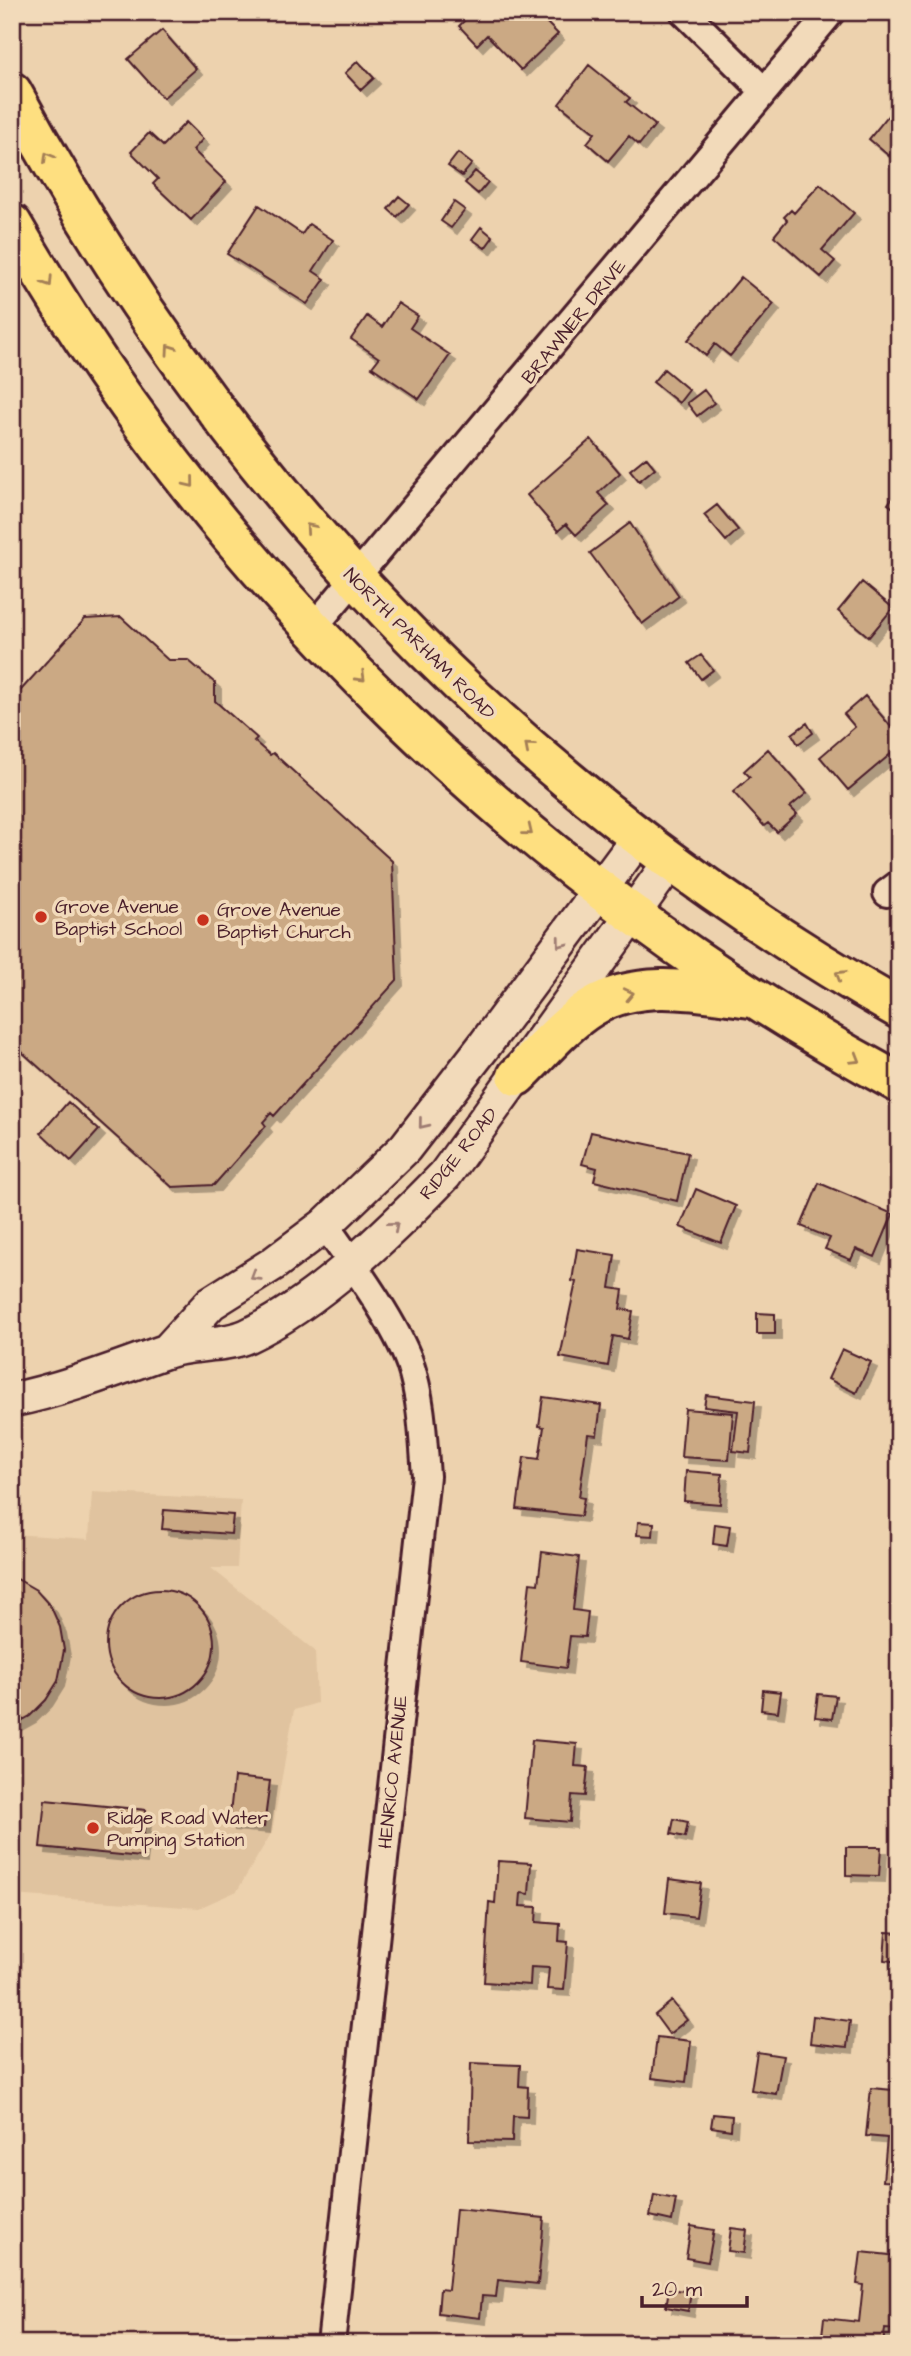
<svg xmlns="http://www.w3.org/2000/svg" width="911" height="2356" font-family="'Architects Daughter',sans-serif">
<defs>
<filter id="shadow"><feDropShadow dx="6" dy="6" stdDeviation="0" flood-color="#0004"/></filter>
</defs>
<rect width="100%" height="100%" fill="#edd2ae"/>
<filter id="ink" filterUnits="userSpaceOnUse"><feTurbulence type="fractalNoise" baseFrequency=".0143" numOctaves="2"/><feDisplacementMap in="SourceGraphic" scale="14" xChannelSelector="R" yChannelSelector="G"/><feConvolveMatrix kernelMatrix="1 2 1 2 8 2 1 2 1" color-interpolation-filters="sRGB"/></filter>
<g filter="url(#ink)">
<path fill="#e0c39f" d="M 92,1492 L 241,1500 L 237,1568 L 211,1568 L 315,1651 L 317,1703 L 294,1710 L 272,1832 L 237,1891 L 199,1908 L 12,1895 L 12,1534 L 89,1539 Z"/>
<path fill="#cba984" stroke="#4a1f2b" stroke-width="2" filter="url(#shadow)" d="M 473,12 L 526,12 L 532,18 L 537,13 L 558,34 L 521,70 L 487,35 L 477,45 L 459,26 Z
M 162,30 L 196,69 L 163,98 L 128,59 Z
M 358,61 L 374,78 L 361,90 L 345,73 Z
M 589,65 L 630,98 L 626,102 L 655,125 L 639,145 L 629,136 L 608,161 L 587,143 L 595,133 L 559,104 Z
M 899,102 L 899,144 L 889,156 L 869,139 Z
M 186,122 L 203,139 L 193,150 L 226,182 L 191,220 L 153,184 L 158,179 L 131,152 L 149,133 L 163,146 Z
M 458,153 L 472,164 L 462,176 L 448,166 Z
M 475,171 L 488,182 L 478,194 L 465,183 Z
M 820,184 L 854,213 L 822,250 L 835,261 L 821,277 L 774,236 L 787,220 L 784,217 L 791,210 L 794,213 Z
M 399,196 L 409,204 L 397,217 L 388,209 Z
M 454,202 L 465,210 L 451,228 L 441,221 Z
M 259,205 L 302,234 L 309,224 L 333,240 L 313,271 L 325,279 L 307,304 L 227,254 Z
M 481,227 L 493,237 L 485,248 L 472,239 Z
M 741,277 L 774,304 L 730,356 L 715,344 L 706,356 L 688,340 Z
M 398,303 L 418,316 L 410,328 L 450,355 L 419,399 L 372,367 L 379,358 L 351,339 L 367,316 L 382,327 Z
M 664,369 L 689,390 L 679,403 L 653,382 Z
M 704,390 L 714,403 L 697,416 L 687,403 Z
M 591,439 L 620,473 L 598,493 L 609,505 L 576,535 L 566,524 L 558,531 L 527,495 Z
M 646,457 L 655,468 L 639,481 L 630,470 Z
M 899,488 L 899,512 L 888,504 Z
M 717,505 L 738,530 L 726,541 L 704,515 Z
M 630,523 L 679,596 L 642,624 L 590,553 Z
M 862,582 L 893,608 L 869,637 L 838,611 Z
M 121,617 L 168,660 L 188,660 L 215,683 L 215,701 L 257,738 L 254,741 L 270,755 L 273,753 L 392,861 L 397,980 L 274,1116 L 271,1113 L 263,1122 L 266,1126 L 214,1185 L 172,1187 L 12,1043 L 12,700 L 85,619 Z
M 701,655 L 713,670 L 701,679 L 689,663 Z
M 865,696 L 892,728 L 899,722 L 899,747 L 848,790 L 820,757 L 855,727 L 844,714 Z
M 807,723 L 813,733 L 798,744 L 792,734 Z
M 768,749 L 807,793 L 790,807 L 797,814 L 777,832 L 768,823 L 764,826 L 733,792 L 750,777 L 744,771 Z
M 68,1102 L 99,1130 L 71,1161 L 41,1133 Z
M 591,1132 L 688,1153 L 677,1201 L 594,1181 L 597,1168 L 582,1164 Z
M 819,1183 L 893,1214 L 875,1257 L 856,1249 L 851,1260 L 825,1249 L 830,1238 L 801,1226 Z
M 696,1189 L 736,1206 L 721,1243 L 680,1227 Z
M 577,1249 L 615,1255 L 610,1288 L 623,1290 L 620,1309 L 633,1311 L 628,1339 L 613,1336 L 608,1366 L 560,1357 L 576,1282 L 572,1281 Z
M 757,1313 L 775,1314 L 775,1334 L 757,1334 Z
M 842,1349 L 871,1362 L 856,1393 L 828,1379 Z
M 706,1395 L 755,1401 L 750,1453 L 733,1451 L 738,1411 L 704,1407 Z
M 543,1397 L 601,1405 L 597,1435 L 588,1434 L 579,1497 L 584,1498 L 581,1516 L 517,1509 L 524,1457 L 539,1459 L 544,1427 L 539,1426 Z
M 685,1409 L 733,1413 L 729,1460 L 681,1457 Z
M 686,1471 L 722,1474 L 720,1504 L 684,1501 Z
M 164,1510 L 233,1515 L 231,1534 L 162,1529 Z
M 638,1522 L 654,1523 L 653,1536 L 637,1535 Z
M 715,1524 L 730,1526 L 727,1546 L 713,1544 Z
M 542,1552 L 579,1557 L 573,1610 L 588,1612 L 585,1637 L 570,1636 L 566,1668 L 521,1662 L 530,1583 L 538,1584 Z
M 12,1576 L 36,1590 L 51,1607 L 60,1627 L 64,1650 L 58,1681 L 46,1700 L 30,1716 L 12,1726 Z
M106 1644a54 54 0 1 1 108 0a54 54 0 1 1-108 0Z
M 763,1690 L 781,1692 L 778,1712 L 761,1710 Z
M 818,1694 L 836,1696 L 832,1719 L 815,1717 Z
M 532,1740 L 577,1744 L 575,1766 L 588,1767 L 585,1796 L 572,1795 L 570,1822 L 525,1818 Z
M 234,1777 L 270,1781 L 264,1827 L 229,1824 Z
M 45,1800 L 146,1810 L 141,1857 L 40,1847 Z
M 674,1819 L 688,1822 L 685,1837 L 671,1834 Z
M 846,1847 L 881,1847 L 879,1876 L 846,1875 Z
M 498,1861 L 531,1863 L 529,1894 L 521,1893 L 520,1906 L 537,1907 L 536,1922 L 560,1924 L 559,1941 L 568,1942 L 564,1990 L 547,1989 L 549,1968 L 531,1967 L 530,1985 L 484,1982 L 489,1902 L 495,1903 Z
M 669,1879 L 701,1883 L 696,1917 L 665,1913 Z
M 886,1932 L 899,1933 L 899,1962 L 884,1960 Z
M 672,2001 L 687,2020 L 669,2034 L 655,2015 Z
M 813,2016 L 850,2021 L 847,2047 L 810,2043 Z
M 657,2037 L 691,2041 L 686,2082 L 652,2078 Z
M 757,2052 L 783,2056 L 776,2094 L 751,2090 Z
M 471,2063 L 520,2065 L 519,2086 L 528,2087 L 527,2117 L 513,2116 L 512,2142 L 469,2141 Z
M 871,2088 L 893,2090 L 893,2094 L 899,2095 L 899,2182 L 883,2181 L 887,2138 L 866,2136 Z
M 713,2114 L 732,2116 L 731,2130 L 711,2127 Z
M 654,2195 L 676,2199 L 672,2221 L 650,2216 Z
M 456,2209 L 544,2218 L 538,2284 L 498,2280 L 496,2297 L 482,2296 L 480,2318 L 438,2313 L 440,2289 L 448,2290 Z
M 691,2226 L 714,2230 L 708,2262 L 686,2258 Z
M 731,2228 L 747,2230 L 744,2253 L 728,2251 Z
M 861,2252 L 899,2256 L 899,2330 L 885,2329 L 883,2344 L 821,2344 L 824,2318 L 859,2322 L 863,2285 L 857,2284 Z
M 669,2289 L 691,2292 L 688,2311 L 666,2307 Z"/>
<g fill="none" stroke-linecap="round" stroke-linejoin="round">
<g stroke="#4a1f2b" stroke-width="32">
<path id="minor" d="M 684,12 L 764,91
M 313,628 L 831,12
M 887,893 L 899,884
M 325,1225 C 351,1262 395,1322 410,1364 C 422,1400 423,1438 426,1476 L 331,2344"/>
</g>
<g stroke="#4a1f2b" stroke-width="38">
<path id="tertiary" d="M 168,1350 L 211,1303 L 273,1264 L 325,1225 L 405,1148 L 484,1046 L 639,837
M 12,1400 C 65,1389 113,1370 164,1352 C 190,1342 223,1347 247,1336 C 317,1303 391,1231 445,1175 L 671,861"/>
</g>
<g stroke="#4a1f2b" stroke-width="44">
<path id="trunk" d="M 12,92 C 224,482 512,789 899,1009
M 12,224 C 216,579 538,889 899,1083
M 517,1076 C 540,1054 564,1024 592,1007 C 640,978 698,991 750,998"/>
</g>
<use href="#minor" stroke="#f2daba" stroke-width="26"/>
<use href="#tertiary" stroke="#f2daba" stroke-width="33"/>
<use href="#trunk" stroke="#fedf80" stroke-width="38"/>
</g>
<defs><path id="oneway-chevron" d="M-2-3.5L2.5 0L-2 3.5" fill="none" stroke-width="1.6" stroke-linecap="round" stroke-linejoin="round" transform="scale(1.75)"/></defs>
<g stroke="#a47f56">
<use href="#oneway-chevron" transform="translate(48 157) rotate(-120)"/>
<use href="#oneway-chevron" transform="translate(48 282) rotate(57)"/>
<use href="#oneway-chevron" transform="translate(170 349) rotate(-125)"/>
<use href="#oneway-chevron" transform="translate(190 483) rotate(51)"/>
<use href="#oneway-chevron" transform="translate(310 528) rotate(-131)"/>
<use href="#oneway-chevron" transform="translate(361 677) rotate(44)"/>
<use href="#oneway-chevron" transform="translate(529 747) rotate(-139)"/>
<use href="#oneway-chevron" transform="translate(528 831) rotate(39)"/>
<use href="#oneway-chevron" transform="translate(840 975) rotate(-149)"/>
<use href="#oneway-chevron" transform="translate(629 994) rotate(-13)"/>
<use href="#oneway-chevron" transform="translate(856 1059) rotate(31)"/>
</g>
<g stroke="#9e7c72">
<use href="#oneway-chevron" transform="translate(561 943) rotate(127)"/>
<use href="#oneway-chevron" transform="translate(423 1124) rotate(129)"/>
<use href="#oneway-chevron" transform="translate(394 1226) rotate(-41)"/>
<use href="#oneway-chevron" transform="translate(255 1276) rotate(148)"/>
</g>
</g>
<g fill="#c8321e" stroke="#f2daba" stroke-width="2.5">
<circle cx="41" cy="917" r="7"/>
<circle cx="203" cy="920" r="7"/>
<circle cx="93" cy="1828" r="7"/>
</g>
<g text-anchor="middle" stroke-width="7" stroke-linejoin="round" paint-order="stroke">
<g font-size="19" fill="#4a1f2b" stroke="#f2daba">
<text transform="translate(573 321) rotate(-51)" y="7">BRAWNER DRIVE</text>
<text transform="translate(420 643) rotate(45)" y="7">NORTH PARHAM ROAD</text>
<text transform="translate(458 1153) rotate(-51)" y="7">RIDGE ROAD</text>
<text transform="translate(392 1772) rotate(-84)" y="7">HENRICO AVENUE</text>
</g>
<g font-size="19" fill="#4a1f2b" stroke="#f2daba" text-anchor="start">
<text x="55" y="913">Grove Avenue<tspan x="55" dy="22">Baptist School</tspan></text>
<text x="217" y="916">Grove Avenue<tspan x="217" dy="22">Baptist Church</tspan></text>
<text x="107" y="1824">Ridge Road Water<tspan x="107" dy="22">Pumping Station</tspan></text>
</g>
</g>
<rect width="911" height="2356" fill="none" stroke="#f2daba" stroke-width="42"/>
<rect x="21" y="21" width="869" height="2314" fill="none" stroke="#4a1f2b" stroke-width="2.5" filter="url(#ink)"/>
<path d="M642 2296v10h105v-10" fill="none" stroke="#4a1f2b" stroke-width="3.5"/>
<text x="652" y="2296" font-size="21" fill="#4a1f2b" stroke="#f2daba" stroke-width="5" paint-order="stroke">20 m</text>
</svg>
